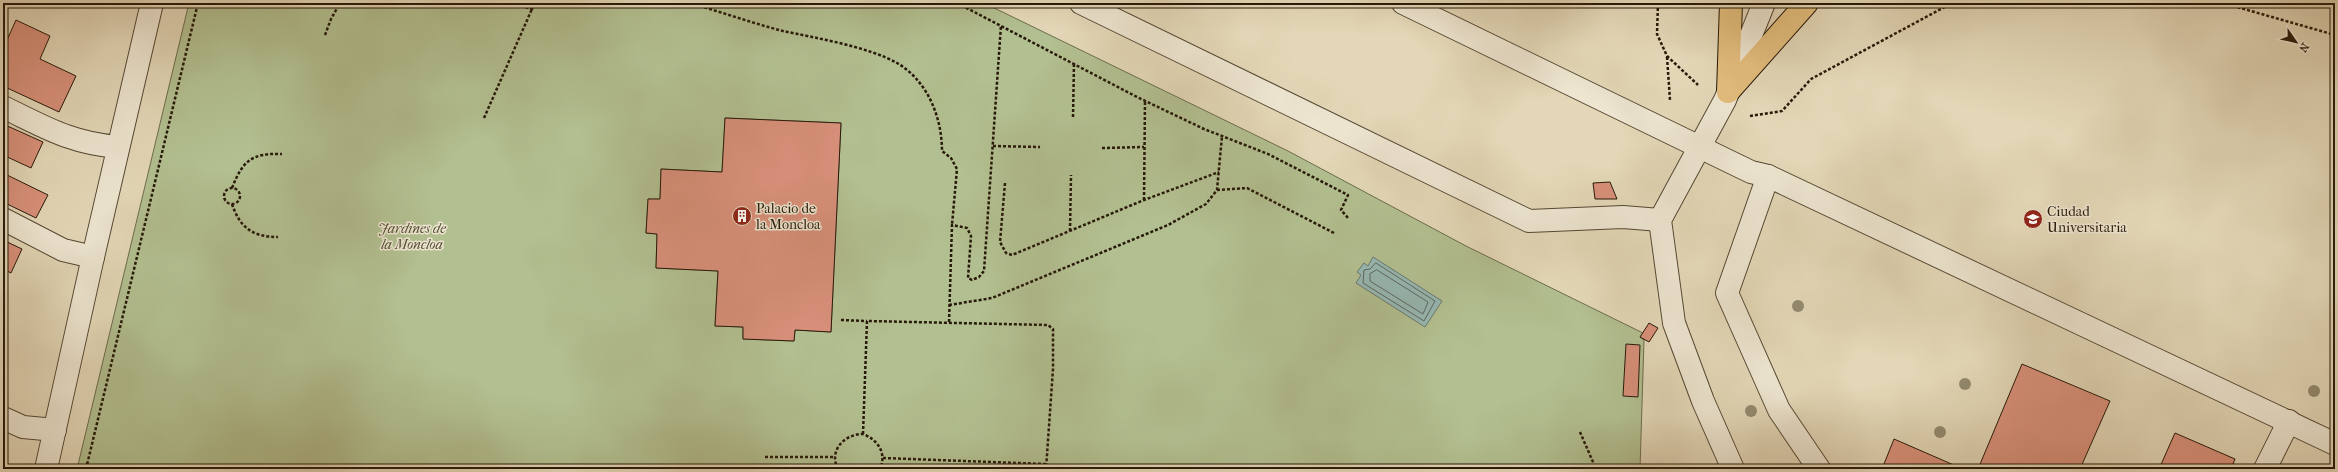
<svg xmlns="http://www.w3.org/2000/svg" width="2338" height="472" viewBox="0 0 2338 472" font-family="'IM FELL French Canon',serif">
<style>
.green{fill:#b2bf90;stroke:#6c6c4c;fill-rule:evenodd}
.water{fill:#96b8b3;stroke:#6a786f}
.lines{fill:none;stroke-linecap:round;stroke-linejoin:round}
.shore{stroke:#5e685e;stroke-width:1}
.building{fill:#d8907a;stroke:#271909}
.minor-casing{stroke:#564834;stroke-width:24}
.highway-casing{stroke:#271909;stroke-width:24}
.path{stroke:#271909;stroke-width:2.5;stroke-dasharray:3 2;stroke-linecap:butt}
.minor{stroke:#ede5d0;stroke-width:22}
.highway{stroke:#e2bc7c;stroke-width:22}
.tree{fill:#938a6e}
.labels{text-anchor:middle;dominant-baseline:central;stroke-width:3;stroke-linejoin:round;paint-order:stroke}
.poi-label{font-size:14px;fill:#271909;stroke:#ede5d0;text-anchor:start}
.park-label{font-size:14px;font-style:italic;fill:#514b32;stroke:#ede5d0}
</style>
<rect width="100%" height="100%" fill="#e3d7b7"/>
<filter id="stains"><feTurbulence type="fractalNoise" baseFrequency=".005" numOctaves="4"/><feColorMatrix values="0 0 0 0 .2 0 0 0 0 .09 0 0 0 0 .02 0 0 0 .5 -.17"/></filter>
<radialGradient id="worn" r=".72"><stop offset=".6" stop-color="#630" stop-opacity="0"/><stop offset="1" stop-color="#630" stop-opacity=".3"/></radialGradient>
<path class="green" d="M189,3H984L1288,151L1466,246L1643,333L1640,337L1644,340L1640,469H77ZM725,118L841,123L831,332L795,330L794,341L743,339V327L715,326L718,271L656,268L657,234L646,233L648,199H660L661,169L722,172Z"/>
<polygon class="water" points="1373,257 1442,301 1425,327 1356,283 1361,275 1357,272 1364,263 1368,266"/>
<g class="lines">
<g class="shore">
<polygon points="1376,263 1435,301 1424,321 1363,283 1364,270 1370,269"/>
<polygon points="1377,270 1428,302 1423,314 1370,281 1370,274"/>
</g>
</g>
<g class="building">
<polygon points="16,20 50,36 40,59 76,76 59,112 3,86 3,49"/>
<polygon points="725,118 841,123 831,332 795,330 794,341 743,339 743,327 715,326 718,271 656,268 657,234 646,233 648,199 660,199 661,169 722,172"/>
<polygon points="3,124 43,142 31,168 3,155"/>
<polygon points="3,173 48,195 36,218 3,202"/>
<polygon points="1610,182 1617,199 1595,199 1593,183"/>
<polygon points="3,240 22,249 11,273 3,269"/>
<polygon points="1649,323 1658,328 1649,342 1640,337"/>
<polygon points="1626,344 1640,345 1638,397 1623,396"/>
<polygon points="2022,364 2110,401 2080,469 1978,469"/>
<polygon points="2175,433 2235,459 2231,469 2159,469"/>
<polygon points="1894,439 1963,469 1882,469"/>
</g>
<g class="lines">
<defs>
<g id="minor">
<polyline points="1081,3 1529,221 1623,217 1660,220"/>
<polyline points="1403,3 1751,172 1768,176 2335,444"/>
<path d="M3,107C45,127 70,143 118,147"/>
<polyline points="1768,176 1727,293 1779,410 1819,469"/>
<polyline points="3,219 63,250 93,257"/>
<polyline points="3,418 23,427 55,430"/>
<polyline points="46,469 93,257 152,3"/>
<polyline points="1733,469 1703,401 1674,323 1660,220 1725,100 1764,3"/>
<polyline points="2265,469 2289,421"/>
</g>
<g id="highway">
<polyline points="1728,92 1807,3"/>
<polyline points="1728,92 1731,3"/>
</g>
</defs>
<use href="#minor" class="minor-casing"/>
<use href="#highway" class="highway-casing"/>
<g class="path">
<polyline points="511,3 532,9 536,3"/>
<path d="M690,3C721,12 752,23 783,31C816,38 869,47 897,63C928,81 942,118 942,151L951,158L957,169L952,225"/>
<polyline points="957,3 1137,97 1204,129 1268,154 1348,195 1341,210 1348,218"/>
<polyline points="1658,3 1657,34 1667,56 1698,85"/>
<polyline points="2223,3 2335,35"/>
<polyline points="325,35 331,19 340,3"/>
<polyline points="1667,57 1670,100"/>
<polyline points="1750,116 1782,111 1811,79 1952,3"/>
<polyline points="1073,117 1074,63"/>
<polyline points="484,118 532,9"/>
<polyline points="993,146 1040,147"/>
<polyline points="1102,148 1144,147"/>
<polyline points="1005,183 1000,242 1006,253 1012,255 1144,200 1219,172"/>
<circle cx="232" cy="196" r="8"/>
<path d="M232,188C243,160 252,153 282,154"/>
<polyline points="1217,190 1247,188 1334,233"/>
<polyline points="1144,200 1145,101"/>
<path d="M232,204C240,228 253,237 278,237"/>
<polyline points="1070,231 1071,175"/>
<polyline points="949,305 992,298 1168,225 1206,204 1217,190 1222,136"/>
<polyline points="841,320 867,321"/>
<polyline points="949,322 952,225 967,228 971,236 968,278 972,280 979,277 984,271 1001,25"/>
<polyline points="1580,432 1596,469"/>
<polyline points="863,434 867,321 1048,325 1053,329 1053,369 1046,469"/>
<polyline points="765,457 834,457"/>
<polyline points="883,458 1046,464"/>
<polyline points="86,469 198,3"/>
<path d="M838,469C828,450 845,434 863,434C878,440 887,453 880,469"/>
</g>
<use href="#minor" class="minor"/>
<use href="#highway" class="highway"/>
</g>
<g class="tree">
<circle cx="1798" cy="306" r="6"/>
<circle cx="1965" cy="384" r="6"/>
<circle cx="2314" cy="391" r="6"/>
<circle cx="1751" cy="411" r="6"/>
<circle cx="1940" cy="432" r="6"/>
</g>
<defs>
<symbol id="building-disc" viewBox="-11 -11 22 22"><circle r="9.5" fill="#8f2418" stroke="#ede5d0"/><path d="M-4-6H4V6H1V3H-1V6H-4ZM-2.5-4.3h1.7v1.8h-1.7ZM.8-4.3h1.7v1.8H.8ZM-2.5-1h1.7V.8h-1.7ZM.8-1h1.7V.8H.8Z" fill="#fff"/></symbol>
<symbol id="university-disc" viewBox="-11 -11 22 22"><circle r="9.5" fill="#8f2418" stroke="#ede5d0"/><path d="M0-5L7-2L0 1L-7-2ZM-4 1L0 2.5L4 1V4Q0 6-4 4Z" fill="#fff"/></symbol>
</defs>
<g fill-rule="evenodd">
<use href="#building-disc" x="731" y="205" width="22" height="22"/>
<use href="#university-disc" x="2022" y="208" width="22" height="22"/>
</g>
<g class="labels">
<g class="poi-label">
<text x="756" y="208">Palacio de<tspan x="756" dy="16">la Moncloa</tspan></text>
<text x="2047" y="211">Ciudad<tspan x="2047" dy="16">Universitaria</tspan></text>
</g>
<g class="park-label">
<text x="412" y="228">Jardines de<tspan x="412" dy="16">la Moncloa</tspan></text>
</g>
</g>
<rect width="2338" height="472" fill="none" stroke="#e3d7b7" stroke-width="16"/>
<rect x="4" y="4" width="2330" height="464" fill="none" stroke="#271909" stroke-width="2"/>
<rect x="8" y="8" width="2322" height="456" fill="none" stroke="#271909"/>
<g transform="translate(2296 42) rotate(124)" stroke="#ede5d0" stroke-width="3" paint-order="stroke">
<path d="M0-3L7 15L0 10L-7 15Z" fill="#271909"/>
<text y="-6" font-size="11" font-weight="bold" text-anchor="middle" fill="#271909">N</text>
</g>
<rect width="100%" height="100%" filter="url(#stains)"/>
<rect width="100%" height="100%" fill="url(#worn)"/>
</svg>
